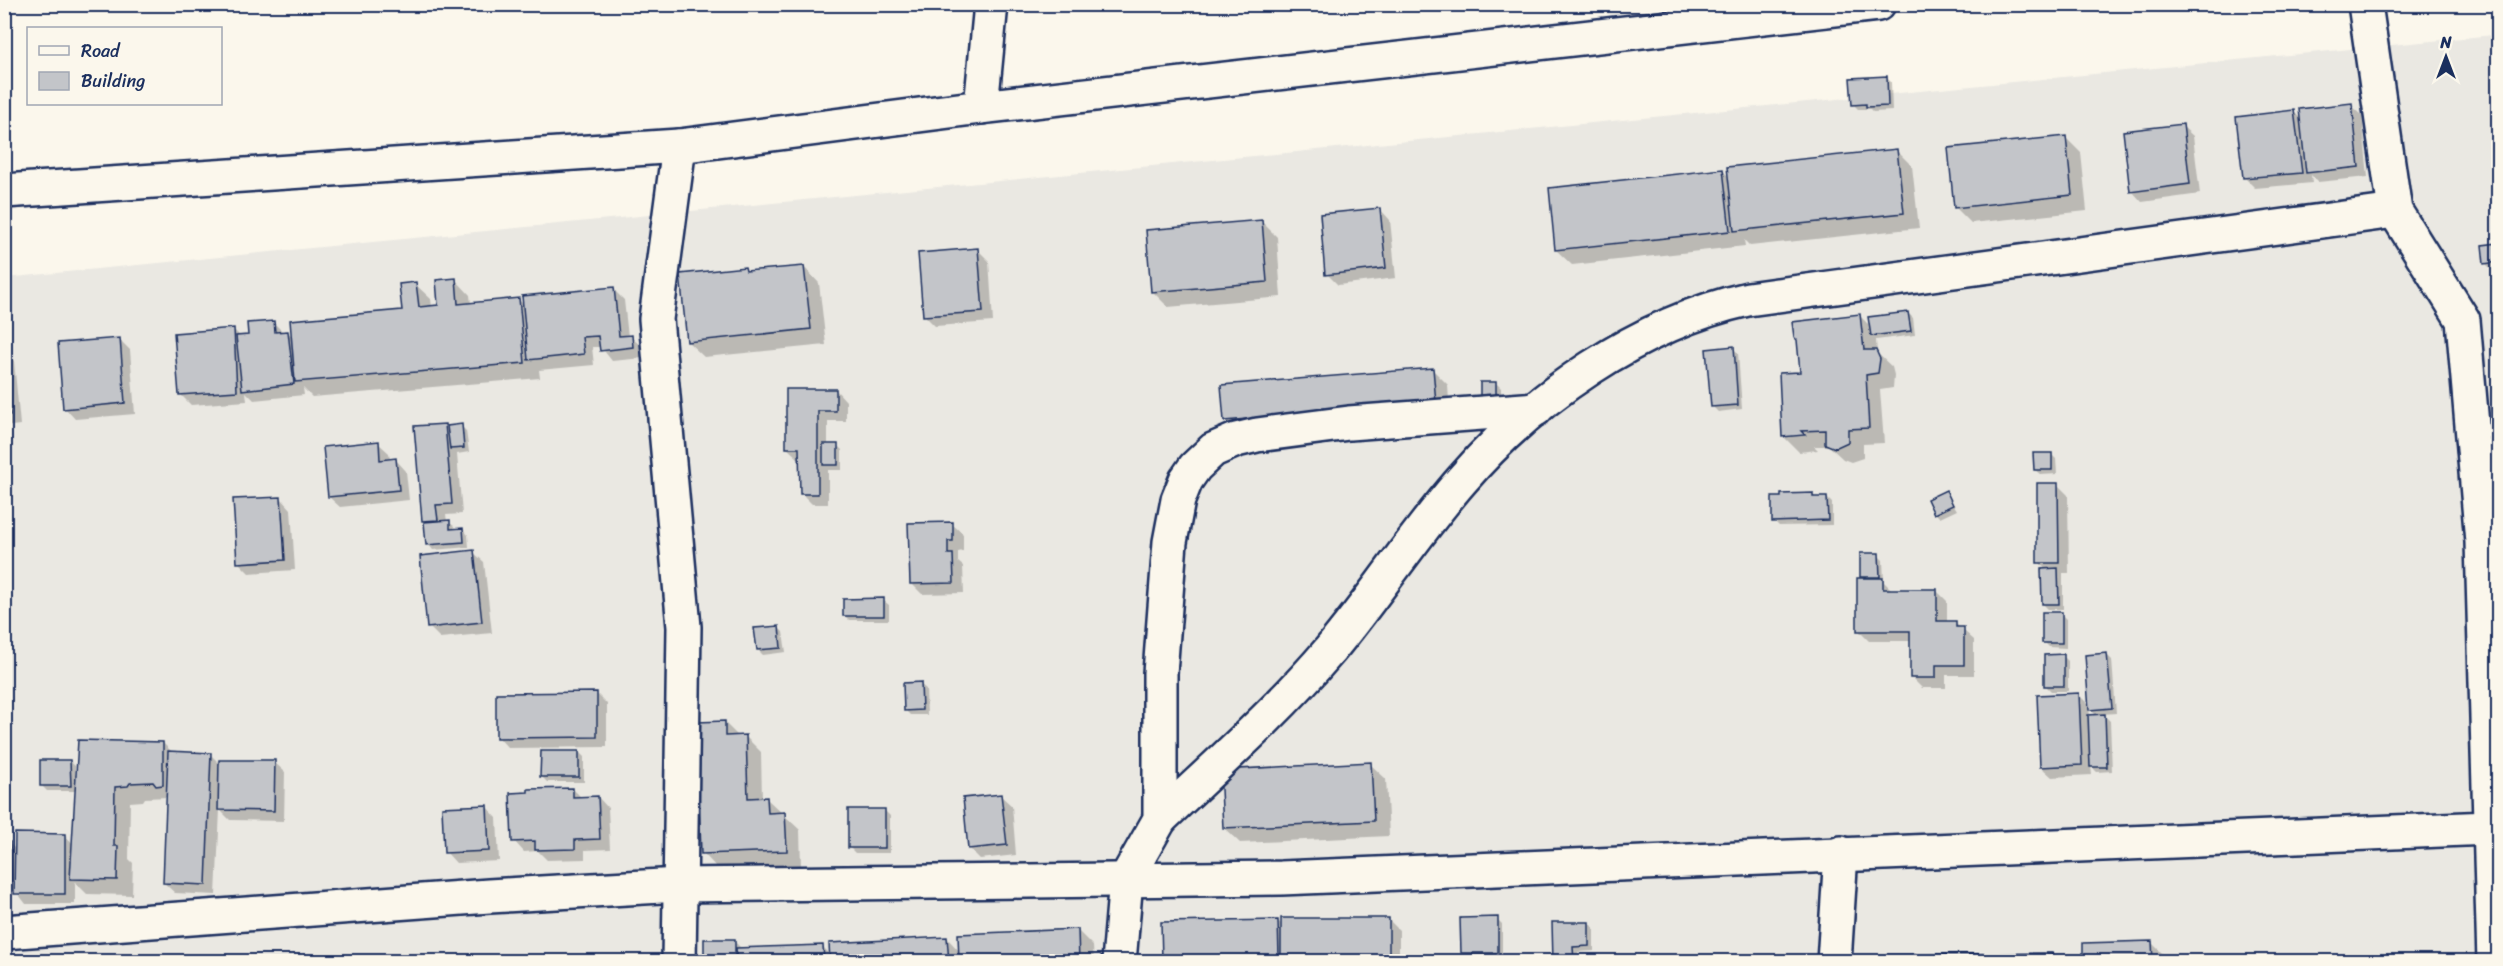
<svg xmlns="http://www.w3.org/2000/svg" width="2503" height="966" viewBox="0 0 2503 966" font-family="Sriracha,sans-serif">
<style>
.built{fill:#eae8e2}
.shadow{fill:#0003;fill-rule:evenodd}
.building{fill:#c3c5c9;stroke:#1b2f5e;stroke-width:1.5}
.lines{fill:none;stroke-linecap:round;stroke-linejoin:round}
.minor-casing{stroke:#1b2f5e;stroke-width:38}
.minor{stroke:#fbf7ec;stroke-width:33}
</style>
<rect width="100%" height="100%" fill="#fbf7ec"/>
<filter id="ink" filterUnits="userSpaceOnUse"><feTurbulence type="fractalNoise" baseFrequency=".0167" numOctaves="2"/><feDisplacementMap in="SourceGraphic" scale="12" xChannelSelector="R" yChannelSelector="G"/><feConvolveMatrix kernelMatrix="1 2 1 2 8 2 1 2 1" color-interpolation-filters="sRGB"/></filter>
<g filter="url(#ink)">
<polygon class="built" points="2493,35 2498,473 2498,961 5,962 5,278"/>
<g class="shadow">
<polygon points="1886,77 1891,82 1892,111 1873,112 1870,109 1858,109 1853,104"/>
<polygon points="2351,105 2362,115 2368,177 2318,182 2311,175 2312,183 2255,188 2245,178 2294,112 2301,119"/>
<polygon points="2182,126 2193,136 2200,194 2142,202 2132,191"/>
<polygon points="2065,137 2081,153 2087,211 1971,223 1956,208"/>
<polygon points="1896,150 1912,166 1919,228 1750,246 1744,240 1745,246 1572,265 1556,250 1723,171 1729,177"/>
<polygon points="1380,209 1390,220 1396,278 1338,285 1327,274"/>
<polygon points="1261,221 1277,237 1281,297 1168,307 1153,292"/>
<polygon points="2498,243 2498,268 2490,268 2485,263 2483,246"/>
<polygon points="978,250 989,261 993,322 935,326 924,315"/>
<polygon points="804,267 819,283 826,345 704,357 688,342 744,269 749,273"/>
<polygon points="455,279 470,295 471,304 519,300 524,305 613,289 624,300 628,337 631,337 642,347 643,358 612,361 601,347 592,347 594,365 539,370 540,378 312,397 303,388 304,395 254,400 246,392 247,401 191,405 181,395 234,330 241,337 250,336 273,322 284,333 288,332 293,338 404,312 415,284 431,299 432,307 439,307"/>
<polygon points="1908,313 1913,318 1915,335 1876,340 1877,353 1892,367 1894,375 1893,388 1880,390 1884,443 1863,444 1863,458 1851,462 1843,459 1829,446 1814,446 1818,450 1799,452 1784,437 1802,373 1860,316 1871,327"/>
<polygon points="119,339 130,350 135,414 75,419 65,408"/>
<polygon points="1733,348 1738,353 1742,409 1718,412 1713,407"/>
<polygon points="4,351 14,361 20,425 4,427"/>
<polygon points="1432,369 1448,385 1450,418 1241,436 1225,420"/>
<polygon points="1496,383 1501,388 1501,409 1487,409"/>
<polygon points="787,390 836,390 846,401 846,421 828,421 828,445 837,445 842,450 842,470 828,470 828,504 812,504 801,493 801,458 798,458 787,448"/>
<polygon points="445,425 449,429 461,426 466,431 469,452 457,454 462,514 446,515 447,521 454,526 455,530 463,529 468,535 469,547 433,550 428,544 424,520"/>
<polygon points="378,443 389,453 390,460 396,460 406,471 409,500 340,507 329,497"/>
<polygon points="2051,454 2056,459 2057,474 2041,475 2035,470"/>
<polygon points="2057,484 2068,495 2069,573 2063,573 2063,609 2048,609 2043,604 2046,570 2039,562"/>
<polygon points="1946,492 1957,510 1940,518 1935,513"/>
<polygon points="1813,495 1816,498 1827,498 1832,503 1832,525 1779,526 1774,521"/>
<polygon points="281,498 291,509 295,570 249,573 238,562"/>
<polygon points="952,524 963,534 963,551 958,552 958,562 963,566 964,593 922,594 911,583"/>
<polygon points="473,552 484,562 492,633 440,638 429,627"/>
<polygon points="1878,555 1883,560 1884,582 1892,590 1936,590 1947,601 1947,623 1955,623 1974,640 1974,675 1946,675 1946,688 1922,688 1911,677 1911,641 1869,641 1859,631 1865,580 1862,576"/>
<polygon points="883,600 889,605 889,620 849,620 844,615"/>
<polygon points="2061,614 2066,619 2066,648 2049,647 2044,642"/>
<polygon points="778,627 783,632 786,652 763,655 758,650"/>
<path d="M2107,655L2112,660L2116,713L2103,714L2110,721L2112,771L2097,772L2091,766L2092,775L2052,777L2041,767L2079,695L2091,707ZM2089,708L2097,716H2090Z"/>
<polygon points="2063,656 2068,661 2068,691 2051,691 2046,686"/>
<polygon points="920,684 926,689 927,715 910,715 905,710"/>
<polygon points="596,693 607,704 607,747 508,748 498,737"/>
<polygon points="724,722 739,737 746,737 761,752 762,799 767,799 800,830 801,866 718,869 703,853"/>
<polygon points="163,743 173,753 211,755 220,764 274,762 285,772 284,821 230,820 220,810 216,895 175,893 164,883 168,797 145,798 143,801 130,802 129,859 133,863 132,895 87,894 75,882 75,904 26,904 16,891 4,891 4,843 9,843 17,851 65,835 73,844 76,791 47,791 42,786 70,761 75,766 75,775 77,775"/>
<polygon points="579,752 584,757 584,782 547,782 542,777"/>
<polygon points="1370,764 1386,779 1389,836 1240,843 1224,828"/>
<polygon points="573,789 582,798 598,797 608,808 610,849 585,850 585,859 547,860 538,851 524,852 514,841 529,794"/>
<polygon points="1001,796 1012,806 1016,855 980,859 969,848"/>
<polygon points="487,807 497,818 499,861 456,863 446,852"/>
<polygon points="885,811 890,816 890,853 855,853 850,848"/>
<polygon points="1388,919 1399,930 1399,962 1166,962 1164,959 1278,921 1283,926"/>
<polygon points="1497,919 1502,924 1502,958 1467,958 1462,953"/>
<polygon points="1589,923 1594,928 1594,951 1578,952 1578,962 1555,962"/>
<polygon points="1077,930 1093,946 1094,962 706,962 734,941 743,950 822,946 831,955 947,938 960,952"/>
<polygon points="2151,942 2167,958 2167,962 2085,962"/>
</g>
<g class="building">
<polygon points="1887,76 1888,106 1866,107 1866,104 1852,105 1850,78"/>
<polygon points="2352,103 2359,167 2306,173 2299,109"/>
<polygon points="2294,110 2302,173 2243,178 2236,117"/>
<polygon points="2183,124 2190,184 2130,192 2123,131"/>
<polygon points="2066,136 2072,195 1954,208 1948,148"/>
<polygon points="1897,149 1904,213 1734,231 1727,167"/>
<polygon points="1723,169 1730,231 1555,250 1549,188"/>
<polygon points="1380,208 1386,268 1325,275 1320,214"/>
<polygon points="1262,220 1267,282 1151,292 1146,230"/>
<polygon points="2497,240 2498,240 2498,262 2484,264 2482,245 2498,243"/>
<polygon points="978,248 983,312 923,316 918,253"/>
<polygon points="804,266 811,329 687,342 680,274 745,267 746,271"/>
<polygon points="456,278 458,304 519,298 525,363 295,382 290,320 402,310 399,284 416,282 419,307 438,305 436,280"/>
<polygon points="614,287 619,336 632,335 633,347 600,351 598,336 582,337 584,354 528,360 522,296"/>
<polygon points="1908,312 1911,331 1871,336 1868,317"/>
<polygon points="1860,314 1864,350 1876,350 1880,359 1878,373 1866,375 1869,428 1848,429 1848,442 1835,448 1825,444 1825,430 1801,431 1805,435 1782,437 1779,373 1800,372 1797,340 1794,337 1792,322"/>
<polygon points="274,321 275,332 288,331 294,384 242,390 236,336 248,335 247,323"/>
<polygon points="234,328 237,391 179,395 174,333"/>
<polygon points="120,338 125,403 63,409 58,343"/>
<polygon points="1734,346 1738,405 1711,407 1706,349"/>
<polygon points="4,354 10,415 4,416"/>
<polygon points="1433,368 1436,403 1224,421 1221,385"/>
<rect x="1480" y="382" width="16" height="22"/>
<polygon points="786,389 836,389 836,411 818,411 818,494 800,494 799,448 786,448"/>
<polygon points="445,424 452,504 436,505 438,520 422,521 414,426"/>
<polygon points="462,424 464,448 450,449 447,426"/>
<polygon points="379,441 380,460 396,458 399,490 328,497 323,447"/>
<rect x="823" y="444" width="15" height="21"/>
<polygon points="2033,453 2052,453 2052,470 2034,470"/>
<polygon points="2037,483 2058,483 2059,563 2037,563"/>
<polygon points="1946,490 1953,505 1934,514 1927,499"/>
<polygon points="1813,493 1813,497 1827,497 1828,520 1772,522 1772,497 1781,497 1781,494"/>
<polygon points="281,497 285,560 237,563 233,499"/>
<polygon points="450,520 450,529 463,528 464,542 426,545 424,522"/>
<polygon points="953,522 953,541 948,541 948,554 953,554 954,583 910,584 908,523"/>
<polygon points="474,550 482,622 427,628 420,556"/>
<polygon points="1860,553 1879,553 1880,577 1860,577"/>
<polygon points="2058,568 2059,604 2042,604 2041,569"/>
<polygon points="1857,578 1883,578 1883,589 1937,589 1937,621 1956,621 1956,627 1964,627 1964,665 1936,665 1936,678 1910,678 1910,631 1857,631"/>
<polygon points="884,598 884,616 843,616 843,599"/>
<rect x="2042" y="612" width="20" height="31"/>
<polygon points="779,626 781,648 757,650 754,628"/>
<polygon points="2107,653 2112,708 2089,710 2085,655"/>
<polygon points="2064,654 2064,686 2044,686 2044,655"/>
<polygon points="921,682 922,710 904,711 903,683"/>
<polygon points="597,692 597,737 496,738 496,693"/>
<polygon points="2079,693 2082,765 2040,767 2037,695"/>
<polygon points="2105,714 2107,767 2090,767 2088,715"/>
<polygon points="725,721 725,736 746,735 748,798 767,797 768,813 785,812 787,851 701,854 697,722"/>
<polygon points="78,740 163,742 163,785 156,786 153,782 130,783 128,786 115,787 114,846 118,846 117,880 70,879"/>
<polygon points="168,751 211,753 206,885 163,883"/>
<polygon points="541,751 579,751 579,777 540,777"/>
<polygon points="40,760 70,760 71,786 40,786"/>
<polygon points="219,760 275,760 274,811 218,810"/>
<polygon points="1371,762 1374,821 1223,828 1220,770"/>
<polygon points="573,788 573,797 598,796 600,839 575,840 575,849 535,850 535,841 512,842 510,793 528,792 528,789"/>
<polygon points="1001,794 1007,845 968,849 963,798"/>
<polygon points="487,805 489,851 444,853 442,807"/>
<rect x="848" y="809" width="37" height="39"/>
<polygon points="15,833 65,834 65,894 14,894"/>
<polygon points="4,842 10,842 11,881 4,881"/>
<polygon points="1498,917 1498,953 1461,953 1460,918"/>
<rect x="1281" y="918" width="108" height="39"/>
<polygon points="1278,920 1279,957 1162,960 1161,922"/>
<polygon points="1552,922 1589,922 1589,946 1573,947 1574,962 1553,962"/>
<polygon points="1078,929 1079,962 959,962 958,934"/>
<polygon points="947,937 949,962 830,962 829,943"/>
<rect x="704" y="939" width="31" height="23"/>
<polygon points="2152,941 2153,962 2083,962 2083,943"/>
<polygon points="823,945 824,962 737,962 736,948"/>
<polygon points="2052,953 2053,962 1885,962 1885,955"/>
</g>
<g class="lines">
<defs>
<g id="minor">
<polyline points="2365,4 2395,211 2463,320 2482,542 2494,962"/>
<polyline points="981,107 991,4"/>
<polyline points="679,146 656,319 684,627 679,962"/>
<polyline points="4,191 679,146 981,107 1878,4"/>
<path d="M1160,819C1218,764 1278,711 1330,650C1376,595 1414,535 1461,481C1532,398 1640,323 1748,299L2395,211"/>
<polyline points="4,932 489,896 679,885 1281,878 2489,828"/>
<polyline points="1119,962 1126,879 1160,819 1160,673 1170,542 1178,500 1186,480 1195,467 1213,450 1236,440 1257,435 1349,423 1536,409"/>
<polyline points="1834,962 1841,853"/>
</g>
</defs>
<use href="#minor" class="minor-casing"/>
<use href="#minor" class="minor"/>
</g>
</g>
<rect width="2503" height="966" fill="none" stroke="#fbf7ec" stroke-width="24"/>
<rect x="12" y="12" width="2479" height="942" fill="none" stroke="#1b2f5e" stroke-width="2" filter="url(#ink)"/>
<rect x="27" y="27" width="195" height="78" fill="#fbf7ec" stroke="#a1a7b3" stroke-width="1.5"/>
<rect x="39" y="46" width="30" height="9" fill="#fbf7ec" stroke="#a1a7b3" stroke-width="1.5"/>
<text x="81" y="57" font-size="18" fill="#1b2f5e">Road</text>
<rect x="39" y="72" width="30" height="18" fill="#c3c5c9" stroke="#a1a7b3" stroke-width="1.5"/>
<text x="81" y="87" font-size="18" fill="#1b2f5e">Building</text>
<g transform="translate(2446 57)" stroke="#fbf7ec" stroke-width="4.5" paint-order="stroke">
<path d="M0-4.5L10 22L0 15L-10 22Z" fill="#1b2f5e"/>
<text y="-9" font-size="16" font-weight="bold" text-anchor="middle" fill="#1b2f5e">N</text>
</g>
</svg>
